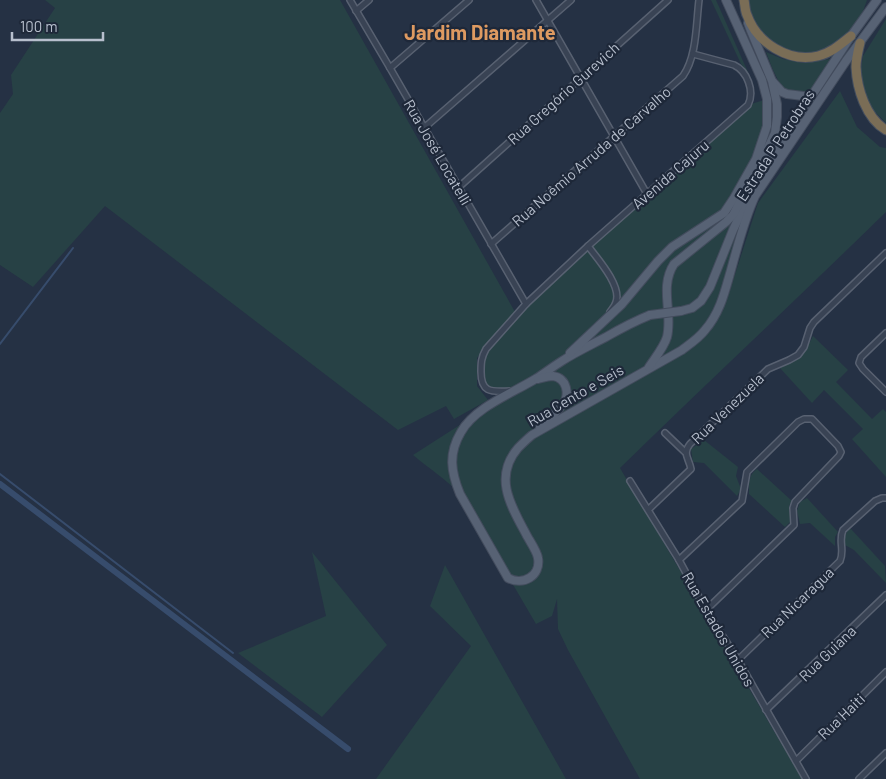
<svg xmlns="http://www.w3.org/2000/svg" width="886" height="779" viewBox="0 0 886 779" font-family="Barlow,sans-serif">
<style>
.green{fill:#274145}
.lines{fill:none;stroke-linecap:round;stroke-linejoin:round}
.stream{stroke:#374c6c;stroke-width:2}
.canal{stroke:#374c6c;stroke-width:6}
.minor-casing{stroke:#586171;stroke-width:8}
.primary-casing{stroke:#434c5d;stroke-width:10}
.motorway-casing{stroke:#444e5e;stroke-width:11}
.minor{stroke:#394354;stroke-width:5}
.primary{stroke:#576274;stroke-width:8}
.motorway{stroke:#7a6d56;stroke-width:9}
.primary-bridge-casing{stroke:#434c5d;stroke-width:10;stroke-linecap:butt}
.primary-bridge{stroke:#576274;stroke-width:8}
.labels{text-anchor:middle;dominant-baseline:central;stroke-width:4.5;stroke-linejoin:round;paint-order:stroke}
.street-label{font-size:15px;fill:#b7bfcd;stroke:#1e2839}
.district-label{font-size:20px;font-weight:bold;fill:#de9a61;stroke:#1e2839}
</style>
<rect width="100%" height="100%" fill="#253144"/>
<g class="green">
<path d="M45,0H340L515,312L525,301L748,105L767,99V122L736,195L740,215L728,296L758,203L840,91L857,127L880,147L886,148V212C798,298 708,382 620,468L802,779H640L568,650L558,629L557,599L552,616L536,624L460,494C446,479 428,468 413,455L511,392L484,388L481,358L486,347L477,358V386L488,400L454,419L446,406L398,430L105,206L33,287L0,265V113L13,94L11,75L55,8Z"/>
<polygon points="711,0 716,0 751,79 741,64"/>
<polygon points="747,0 867,0 860,20 851,34 817,54 792,54 765,39 748,11"/>
<polygon points="886,19 886,123 872,109 863,90 861,68 863,56"/>
<polygon points="766,52 783,59 803,63 831,59 816,85 811,91 804,93 787,90 781,86 773,70"/>
<path d="M813,336L848,370L836,382L872,419L883,409L886,412V477L852,439L863,429L824,390L812,403L780,368C798,360 805,353 813,336Z"/>
<polygon points="704,440 738,467 736,476 741,489 737,496 704,463 693,462 691,449"/>
<path d="M757,469L792,501L789,506L791,521L785,527L749,494C749,484 748,475 757,469Z"/>
<polygon points="807,498 838,532 835,537 835,546 810,523 800,524 797,511 800,502"/>
<polygon points="851,529 885,566 886,583 854,550 845,545 844,538 848,530"/>
<polygon points="312,552 387,645 322,717 238,653 326,616"/>
<polygon points="445,565 566,779 376,779 471,646 430,606"/>
</g>
<g class="lines">
<g class="stream">
<polyline points="0,344 73,248"/>
<polyline points="0,474 233,653"/>
</g>
<polyline class="canal" points="0,484 348,749"/>
<defs>
<g id="minor">
<polyline points="350,0 390,68 526,304"/>
<polyline points="536,0 647,194"/>
<polyline points="356,11 369,0"/>
<polyline points="390,68 469,0"/>
<polyline points="424,128 571,0"/>
<polyline points="459,187 668,0"/>
<path d="M491,244L683,76C697,56 696,24 699,0"/>
<path d="M588,246C597,258 622,286 616,302C615,306 612,309 610,312"/>
<polyline points="886,333 861,357 859,363 863,369 886,392"/>
<path d="M512,391C494,391 481,395 481,372C481,363 481,358 486,349L526,304L588,246L748,105C755,91 747,71 734,65L693,54"/>
<polyline points="665,433 686,453"/>
<polyline points="630,481 679,560 706,610 738,660 806,779"/>
<path d="M649,509L691,469C689,458 682,454 690,444L768,369L789,360L798,355L804,347L810,328L814,322L886,253"/>
<polyline points="679,560 742,501 747,472 798,422 804,419 812,419 838,446 841,452 839,456 795,502 793,508 794,525 706,610"/>
<path d="M738,660L840,561C845,550 838,541 843,530L875,501L882,498H886"/>
<polyline points="766,710 886,595"/>
<polyline points="796,761 886,672"/>
<polyline points="859,779 886,753"/>
</g>
<g id="primary">
<polyline points="773,82 782,92 787,94 811,97"/>
<polyline points="681,311 692,308 701,301 710,287 733,230 750,194 811,97 851,36 877,0"/>
<path d="M650,315C635,321 620,329 606,337C591,345 576,352 562,361C554,366 546,372 537,378C513,393 475,407 461,432C448,454 451,472 460,494L508,578C523,586 541,576 538,558C537,551 529,540 526,534C511,506 493,477 518,448C522,444 527,439 532,435L682,350C690,344 699,338 705,330C720,313 725,291 731,270C738,245 744,220 755,196L846,61L886,7"/>
<polyline points="570,353 622,304 658,261 672,247 724,213 734,198 756,159 767,126 767,99 762,80 726,0"/>
<path d="M649,367C655,358 664,347 667,337C673,312 659,287 674,264L726,222L733,215L765,154L775,133L777,117V104L772,81L751,31L748,23"/>
<path d="M538,379C542,378 549,376 553,376C567,378 570,395 563,404C557,412 548,420 540,427"/>
</g>
<g id="motorway">
<path d="M744,0C745,5 745,11 747,15C757,43 789,63 818,56C831,53 841,44 851,36"/>
<path d="M860,43C858,51 856,59 856,67C857,89 866,118 886,130"/>
</g>
</defs>
<use href="#minor" class="minor-casing"/>
<use href="#primary" class="primary-casing"/>
<use href="#motorway" class="motorway-casing"/>
<use href="#minor" class="minor"/>
<use href="#primary" class="primary"/>
<use href="#motorway" class="motorway"/>
<defs>
<polyline id="primary-bridge" points="650,315 681,311"/>
</defs>
<use href="#primary-bridge" class="primary-bridge-casing"/>
<use href="#primary-bridge" class="primary-bridge"/>
</g>
<g class="labels">
<g class="street-label">
<text transform="translate(563 93) rotate(-42)">Rua Gregório Gurevich</text>
<text transform="translate(775 145) rotate(-57)">Estrada P Petrobras</text>
<text transform="translate(438 152) rotate(60)">Rua José Locatelli</text>
<text transform="translate(591 156) rotate(-41)">Rua Noêmio Arruda de Carvalho</text>
<text transform="translate(670 174) rotate(-41)">Avenida Cajuru</text>
<text transform="translate(575 395) rotate(-30)">Rua Cento e Seis</text>
<text transform="translate(727 408) rotate(-44)">Rua Venezuela</text>
<text transform="translate(797 602) rotate(-44)">Rua Nicaragua</text>
<text transform="translate(719 629) rotate(60)">Rua Estados Unidos</text>
<text transform="translate(827 653) rotate(-44)">Rua Guiana</text>
<text transform="translate(841 716) rotate(-44)">Rua Haiti</text>
</g>
<g class="district-label">
<text x="480" y="32">Jardim Diamante</text>
</g>
</g>
<path d="M12 32v8h91v-8" fill="none" stroke="#b7bfcd" stroke-width="2.5"/>
<text x="20" y="32" font-size="15" fill="#b7bfcd" stroke="#1e2839" stroke-width="4" paint-order="stroke">100 m</text>
</svg>
